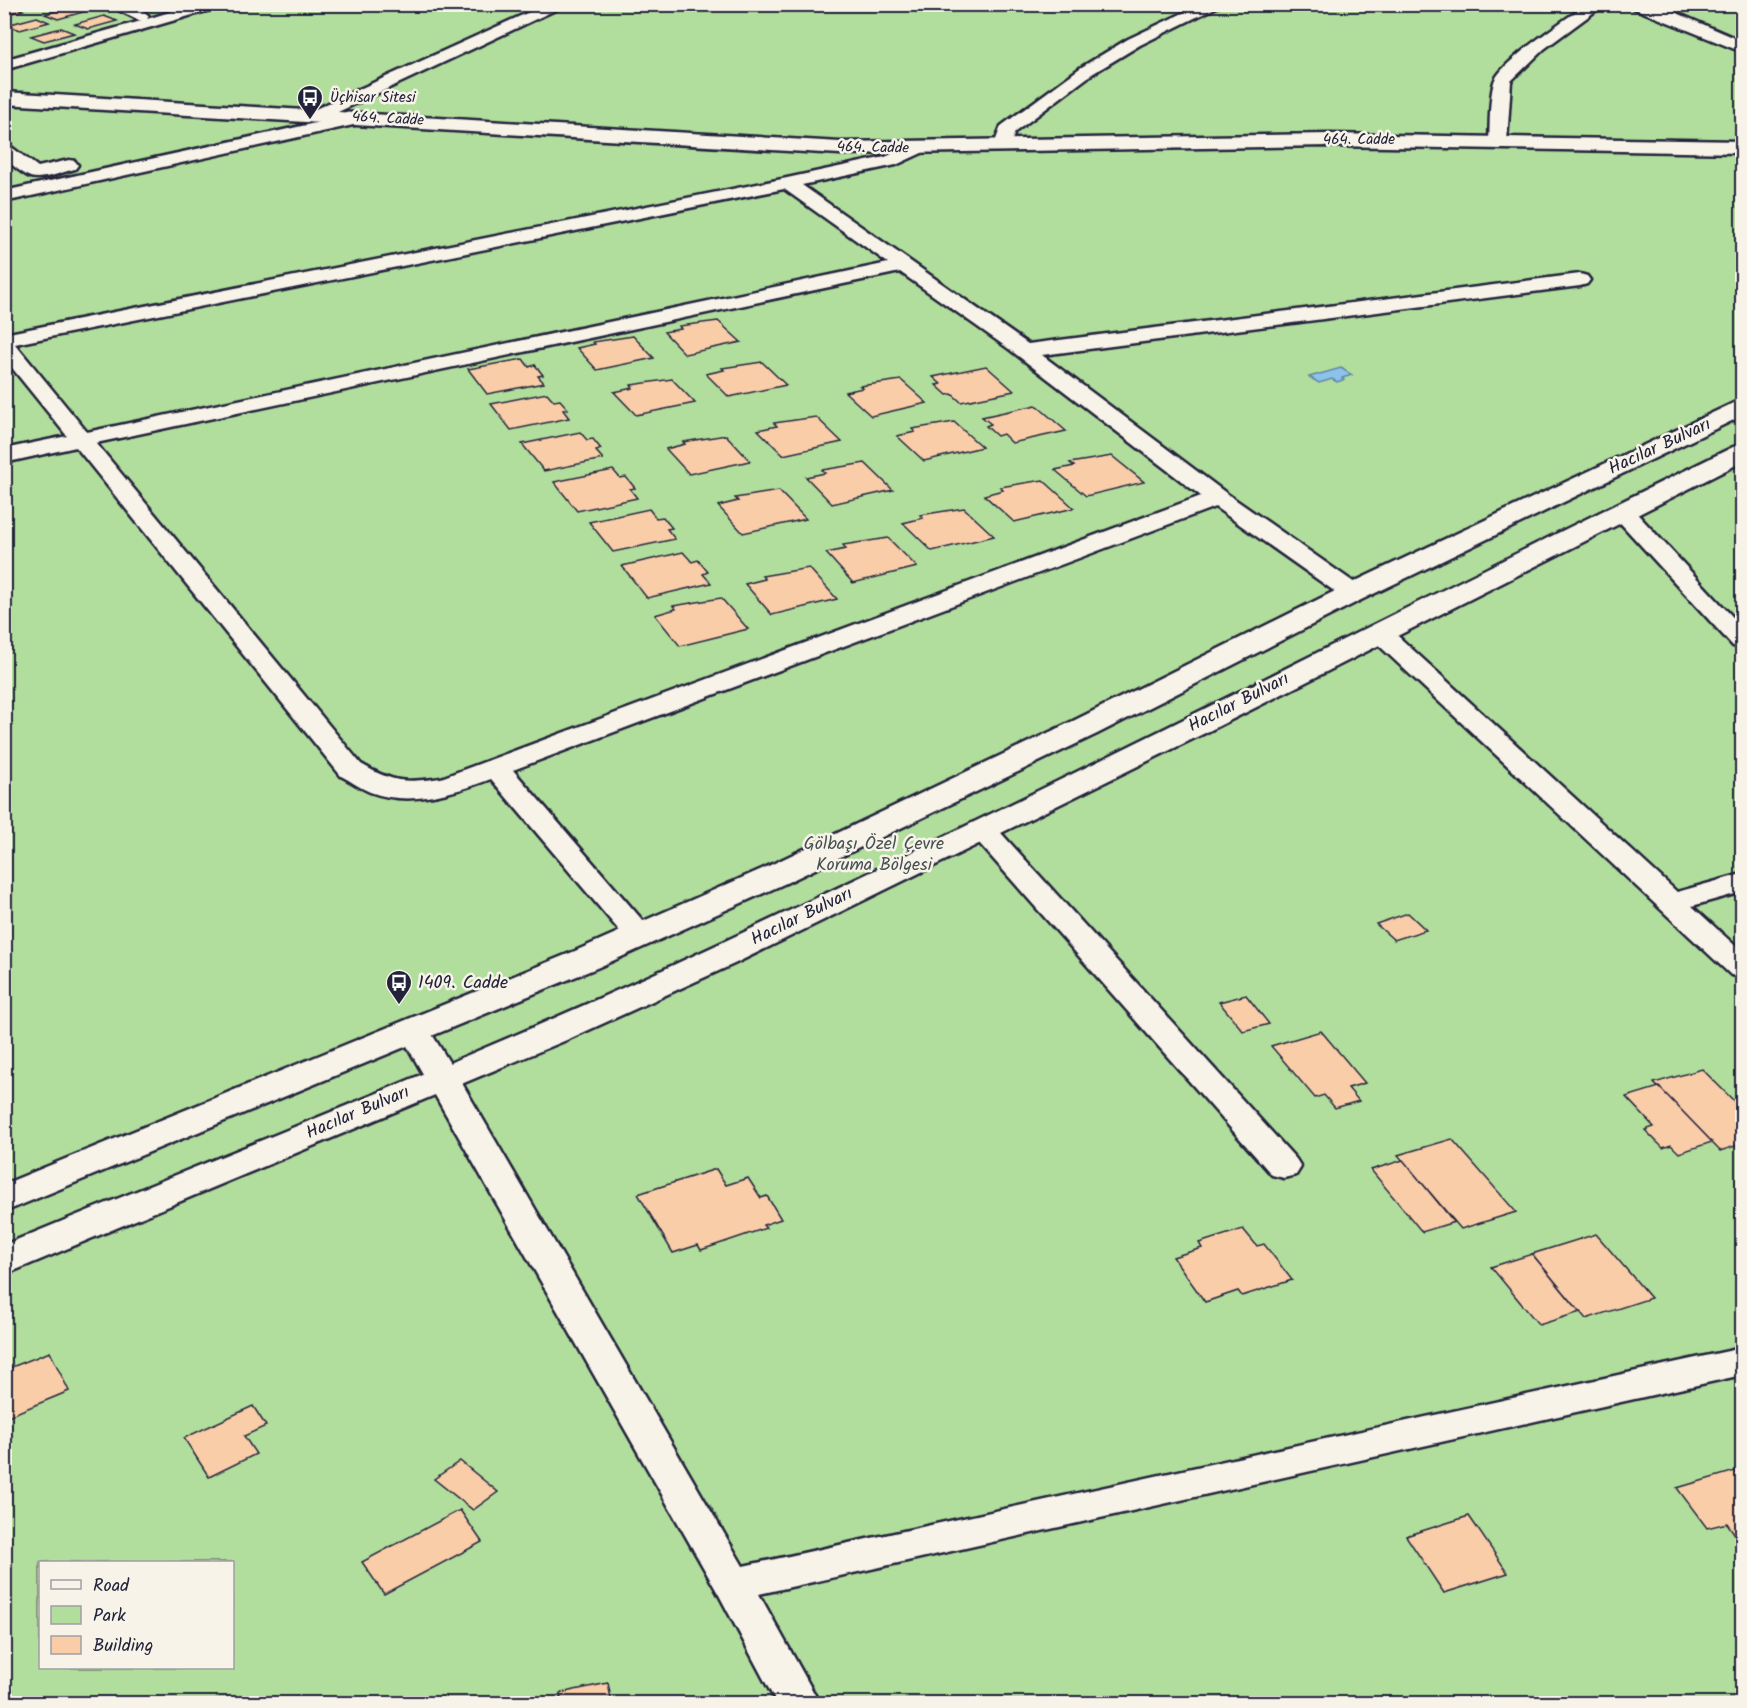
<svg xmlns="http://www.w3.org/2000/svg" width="1747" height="1708" viewBox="0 0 1747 1708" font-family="Kalam,sans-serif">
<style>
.green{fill:#b1de9d;stroke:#6a806c;stroke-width:1.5;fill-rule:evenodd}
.water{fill:#8cc3ea;stroke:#6283a4;stroke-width:1.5}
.building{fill:#facda9;stroke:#22223b;stroke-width:1.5}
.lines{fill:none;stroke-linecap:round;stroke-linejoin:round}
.street-casing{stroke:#22223b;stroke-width:5}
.secondary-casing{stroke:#22223b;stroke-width:5}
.path{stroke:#22223b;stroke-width:4.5;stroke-dasharray:2 6;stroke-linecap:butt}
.street{fill:#f7f3e8;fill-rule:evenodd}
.secondary{fill:#f7f3e8;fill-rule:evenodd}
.labels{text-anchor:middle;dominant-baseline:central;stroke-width:5;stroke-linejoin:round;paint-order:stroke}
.far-poi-label{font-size:15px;fill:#22223b;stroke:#f7f3e8;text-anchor:start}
.far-street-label{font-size:15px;fill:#22223b;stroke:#f7f3e8}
.street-label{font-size:18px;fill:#22223b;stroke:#f7f3e8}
.park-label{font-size:18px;fill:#465154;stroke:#f7f3e8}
.poi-label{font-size:18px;fill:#22223b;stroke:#f7f3e8;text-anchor:start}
</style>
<rect width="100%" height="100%" fill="#f8ebdb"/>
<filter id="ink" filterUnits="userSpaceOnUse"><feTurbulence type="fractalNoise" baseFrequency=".0167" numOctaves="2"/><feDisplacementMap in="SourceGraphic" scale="12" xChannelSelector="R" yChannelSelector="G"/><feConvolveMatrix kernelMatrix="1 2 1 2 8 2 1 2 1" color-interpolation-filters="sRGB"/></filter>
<g filter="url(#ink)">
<path class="green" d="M5,5H1742V1703L5,1704ZM40,1562H232V1668H40Z"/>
<polygon class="water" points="1341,368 1352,375 1342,378 1344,380 1337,382 1332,379 1319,383 1309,377"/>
<g class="building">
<polygon points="10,5 23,10 4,15 4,6"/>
<polygon points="74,6 87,11 58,19 45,14"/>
<polygon points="104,16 117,21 88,29 75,24"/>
<polygon points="37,17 49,22 20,30 7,25"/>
<polygon points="61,28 74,33 44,41 31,36"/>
<polygon points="718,321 741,342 685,354 664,332 681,329 679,326"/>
<polygon points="633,336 654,358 597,370 577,348 595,344 593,342"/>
<polygon points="523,359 529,367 535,365 543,375 538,376 544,383 487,394 468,369"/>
<polygon points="762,362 786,385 729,397 706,374 724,370 722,368"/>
<polygon points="986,366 1014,391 961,402 952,394 947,395 936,385 941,384 933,377"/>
<polygon points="672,379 695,403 636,415 614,392 633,388 631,385"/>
<polygon points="901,380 927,403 871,416 845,392 863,388 860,386"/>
<polygon points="547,393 554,401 560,400 568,409 563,410 569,418 511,430 491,404"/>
<polygon points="1036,405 1066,431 1012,443 1003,434 997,436 986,426 991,424 982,417"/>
<polygon points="816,417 842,442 783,455 758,430 777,426 774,423"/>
<polygon points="954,422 982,447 924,461 897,436 915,432 912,429"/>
<polygon points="580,432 587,440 593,439 601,449 596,451 603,459 544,471 522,444"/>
<polygon points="726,435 750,461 689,474 666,449 685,444 683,442"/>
<polygon points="1112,456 1144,482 1086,496 1055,470 1074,466 1070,463"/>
<polygon points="865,463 893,490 832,504 806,477 825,473 822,470"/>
<polygon points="613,470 620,478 626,477 635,488 630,489 637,498 577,511 554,482"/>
<polygon points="1043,480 1074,508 1014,522 984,495 1003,490 1000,487"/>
<polygon points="779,491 806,519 743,533 718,506 738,501 735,498"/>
<polygon points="964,508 994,536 932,551 903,523 923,518 920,515"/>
<polygon points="649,509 656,518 663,517 672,528 667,529 675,539 613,552 589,522"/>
<polygon points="888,538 917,567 853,583 826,553 846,549 843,545"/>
<polygon points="683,552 692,562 698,560 708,572 703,574 711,583 647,598 622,566"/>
<polygon points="809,568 837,599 772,615 745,584 765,579 762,576"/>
<polygon points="721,598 748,629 680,646 655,615 676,609 673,606"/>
<polygon points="1408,913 1426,930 1394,940 1376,924"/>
<polygon points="1246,995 1269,1024 1243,1031 1219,1002"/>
<polygon points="1321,1031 1365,1083 1348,1088 1359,1101 1335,1108 1324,1095 1315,1098 1271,1046"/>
<polygon points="1702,1069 1742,1109 1742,1144 1720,1151 1654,1083"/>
<polygon points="1659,1087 1712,1142 1679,1153 1671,1145 1663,1148 1645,1130 1654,1127 1626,1097"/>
<polygon points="1452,1139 1516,1212 1461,1229 1398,1155"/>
<polygon points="1403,1160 1454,1222 1422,1232 1371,1170"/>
<polygon points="716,1169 726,1185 748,1178 761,1198 767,1196 781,1219 763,1225 766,1228 701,1250 698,1245 673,1253 638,1194"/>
<polygon points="1243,1229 1257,1246 1264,1244 1292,1280 1242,1296 1238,1291 1205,1302 1173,1257 1202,1248 1199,1243"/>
<polygon points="1596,1234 1651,1298 1586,1319 1532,1254"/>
<polygon points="1532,1254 1580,1312 1539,1325 1491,1267"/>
<polygon points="50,1352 69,1391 4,1418 4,1370"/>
<polygon points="253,1406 266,1426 244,1436 256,1454 209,1477 184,1438"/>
<polygon points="460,1461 498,1492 473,1510 434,1479"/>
<polygon points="1735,1471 1742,1481 1741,1543 1727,1523 1707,1528 1677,1488"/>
<polygon points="460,1510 482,1542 384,1594 362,1562"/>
<polygon points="1469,1516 1508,1573 1444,1593 1406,1536"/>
<polygon points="608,1683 612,1704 562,1704 560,1693"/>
</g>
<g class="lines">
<defs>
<g id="street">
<path d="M106,4C121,4 138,4 149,16L147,19L196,4H222L220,7L4,70V60L141,21Z"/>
<polygon points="547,4 568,4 323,119 311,119 308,115 311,111"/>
<polygon points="1202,4 1223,4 1140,45 1092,74 1015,132 1009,149 997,149 994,145 1001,126 1080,68 1128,39"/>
<path d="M1587,4H1605L1544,49L1511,81L1507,142L1504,146H1492L1489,142C1490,123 1489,100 1494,82C1500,62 1569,17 1587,4Z"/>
<polygon points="361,113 367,114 370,118 367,122 4,202 4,191"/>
<path d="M918,143L924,144L927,148L924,152L896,165L802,185L1028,344L1580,274L1587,276L1590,280L1587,284L1580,286L1042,355L1226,493L1362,588L1365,593L1362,598L1353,600L1344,598L1215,507L513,770L650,929L654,935L650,941L639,944L628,941L491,779C453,793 410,807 370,792C360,788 351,781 341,776L76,447L4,463V449L67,436L4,358V334L787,178L885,157ZM784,189L888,263L87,432L15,344ZM900,272L1009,349L1201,496L441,778C404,783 393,783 361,764L96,443Z"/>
<path d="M4,145L10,146L38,167L69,160L75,161L78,165L75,169C63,172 39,182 28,176C20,172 12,164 4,159Z"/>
<polygon points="1622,504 1630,506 1742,627 1742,648 1733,646 1614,516 1610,511 1614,506"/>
<polygon points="1379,624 1388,627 1677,892 1742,874 1742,892 1692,906 1742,952 1742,977 1731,975 1370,637 1366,632 1370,627"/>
<polygon points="982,821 992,823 1296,1159 1301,1167 1296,1175 1284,1178 1272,1175 972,835 968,829 972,823"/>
<polygon points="414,1020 425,1023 459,1078 743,1566 1742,1348 1742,1375 759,1594 820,1704 777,1704 719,1595 398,1030 403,1023"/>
</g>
<g id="secondary">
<polygon points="1630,4 1656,4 1742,41 1742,52 1633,8"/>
<polygon points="4,92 840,142 1329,134 1742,141 1742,153 1329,146 840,154 4,104"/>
<polygon points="1742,399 1742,416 1363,599 1097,734 786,883 599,967 4,1212 4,1184 575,951 762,869 1075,720 1343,587"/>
<path d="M1742,444V462L1205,733L734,964L569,1039L4,1275V1245C240,1148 479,1056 710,948C1054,788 1392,613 1733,447Z"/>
</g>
</defs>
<use href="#street" class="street-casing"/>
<use href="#secondary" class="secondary-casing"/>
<polyline class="path" points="4,1675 18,1704"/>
<use href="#street" class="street"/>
<use href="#secondary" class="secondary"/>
</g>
</g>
<defs>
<symbol id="bus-pin" viewBox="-11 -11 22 30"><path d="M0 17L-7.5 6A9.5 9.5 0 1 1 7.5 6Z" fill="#22223b" stroke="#f7f3e8"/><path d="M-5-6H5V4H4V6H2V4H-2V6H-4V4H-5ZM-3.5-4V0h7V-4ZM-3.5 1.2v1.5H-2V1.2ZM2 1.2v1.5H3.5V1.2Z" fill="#fff"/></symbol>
</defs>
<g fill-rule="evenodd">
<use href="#bus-pin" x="295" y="83" width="30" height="40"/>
<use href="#bus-pin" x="384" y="968" width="30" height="40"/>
</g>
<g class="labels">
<g class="far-poi-label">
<text x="330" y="98">Üçhisar Sitesi</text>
</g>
<g class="far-street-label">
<text transform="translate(388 119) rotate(3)">464. Cadde</text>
<text x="1359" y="140">464. Cadde</text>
<text transform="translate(873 148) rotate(1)">464. Cadde</text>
</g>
<g class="street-label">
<text transform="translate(1660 447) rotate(-25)">Hacılar Bulvarı</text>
<text transform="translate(1239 703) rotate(-27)">Hacılar Bulvarı</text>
<text transform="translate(802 917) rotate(-26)">Hacılar Bulvarı</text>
<text transform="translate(358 1113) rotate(-23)">Hacılar Bulvarı</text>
</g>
<g class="park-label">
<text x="874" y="844">Gölbaşı Özel Çevre<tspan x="874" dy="21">Koruma Bölgesi</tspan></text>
</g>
<g class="poi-label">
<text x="418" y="983">1409. Cadde</text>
</g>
</g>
<rect width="1747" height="1708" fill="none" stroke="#f7f3e8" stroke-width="24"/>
<rect x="12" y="12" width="1723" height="1684" fill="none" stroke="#22223b" stroke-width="2" filter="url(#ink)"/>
<rect x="39" y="1561" width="195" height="108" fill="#f7f3e8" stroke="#a29fa3" stroke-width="1.5"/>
<rect x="51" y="1580" width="30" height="9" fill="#f7f3e8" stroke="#a29fa3" stroke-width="1.5"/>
<text x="93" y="1591" font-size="18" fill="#22223b">Road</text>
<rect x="51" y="1606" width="30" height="18" fill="#b1de9d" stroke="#a29fa3" stroke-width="1.5"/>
<text x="93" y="1621" font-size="18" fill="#22223b">Park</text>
<rect x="51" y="1636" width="30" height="18" fill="#facda9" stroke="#a29fa3" stroke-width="1.5"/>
<text x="93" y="1651" font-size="18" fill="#22223b">Building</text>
</svg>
